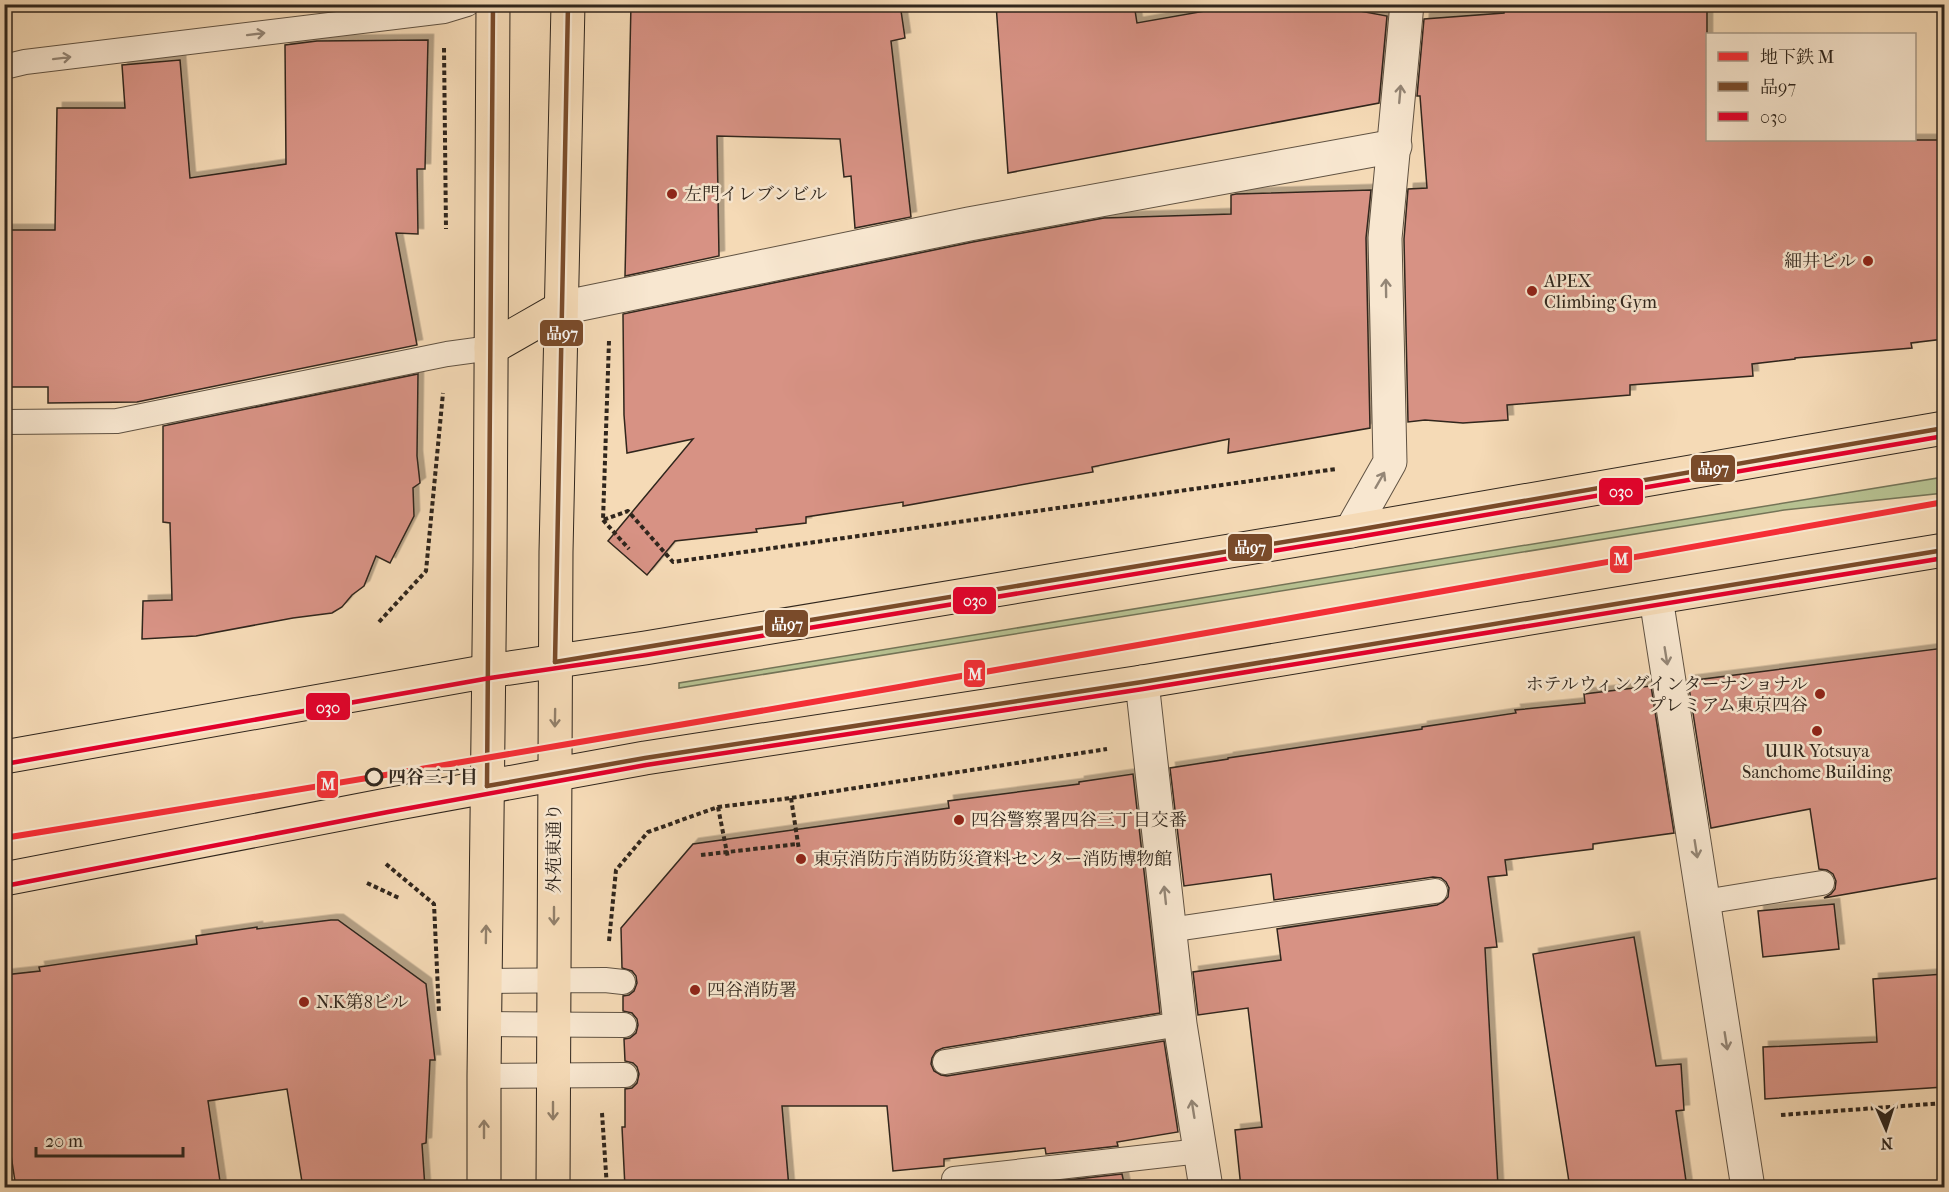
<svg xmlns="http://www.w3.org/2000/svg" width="1949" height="1192" viewBox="0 0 1949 1192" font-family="'IM FELL French Canon','Noto Serif JP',serif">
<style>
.green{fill:#b7c191;stroke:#747457;stroke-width:1.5}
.building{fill:#d79284;stroke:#30261d;stroke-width:1.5;filter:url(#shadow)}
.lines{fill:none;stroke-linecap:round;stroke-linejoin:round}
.service-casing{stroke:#615343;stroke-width:26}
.minor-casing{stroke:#615343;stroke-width:35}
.primary-casing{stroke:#30261d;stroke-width:35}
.trunk-casing{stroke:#30261d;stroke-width:35}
.path{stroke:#30261d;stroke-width:4;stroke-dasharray:4.5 3;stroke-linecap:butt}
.service{stroke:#f8e7d0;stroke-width:24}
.minor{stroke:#f8e7d0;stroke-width:33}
.primary{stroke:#f5dab6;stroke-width:33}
.trunk{stroke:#f5dab6;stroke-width:33}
.bus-1-casing{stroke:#f8e7d0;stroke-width:9}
.bus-2-casing{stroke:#f8e7d0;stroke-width:9}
.bus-1{stroke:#7a4b2a;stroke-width:4.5}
.bus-2{stroke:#e4002b;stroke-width:4.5}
.metro-1-casing{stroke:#f8e7d0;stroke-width:10}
.metro-1{stroke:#f62e36;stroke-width:6}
.oneway{stroke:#948676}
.oneway2{stroke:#92806a}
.poi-dot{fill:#8f2418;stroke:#f8e7d0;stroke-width:2}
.stop-dot{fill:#f8e7d0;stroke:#30261d;stroke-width:3}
.labels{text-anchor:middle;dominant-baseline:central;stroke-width:5;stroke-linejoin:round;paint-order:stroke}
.poi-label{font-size:18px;fill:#30261d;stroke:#f8e7d0;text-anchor:start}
.stop-label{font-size:18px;font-weight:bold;fill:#30261d;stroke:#f8e7d0;text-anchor:start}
.street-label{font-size:18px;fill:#30261d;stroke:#f8e7d0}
.line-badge{stroke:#f8e7d0;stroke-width:2}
.badge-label{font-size:16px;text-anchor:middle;font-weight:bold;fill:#fff}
</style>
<defs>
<filter id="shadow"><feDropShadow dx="5.5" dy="-5.5" stdDeviation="0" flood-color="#0004"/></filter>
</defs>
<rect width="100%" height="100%" fill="#f5dab6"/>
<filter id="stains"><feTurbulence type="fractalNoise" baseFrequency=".00333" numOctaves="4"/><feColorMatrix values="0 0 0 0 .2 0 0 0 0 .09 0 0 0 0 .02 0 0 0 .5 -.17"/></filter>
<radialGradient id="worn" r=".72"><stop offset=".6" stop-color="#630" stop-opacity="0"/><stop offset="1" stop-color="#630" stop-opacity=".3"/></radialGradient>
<polygon class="green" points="1944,477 1944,493 1784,510 679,688 679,683"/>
<g class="building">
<polygon points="631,4 900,4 905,38 891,41 911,217 855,228 851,176 844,177 840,139 717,136 719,256 625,276"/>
<polygon points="996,4 1134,4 1137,23 1245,4 1322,4 1387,16 1379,103 1008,173"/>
<polygon points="1504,4 1707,4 1707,140 1944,140 1944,339 1911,343 1912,348 1795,358 1795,359 1752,364 1753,376 1630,385 1630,395 1507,405 1508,420 1463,423 1425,420 1408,422 1404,239 1408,189 1427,188 1420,96 1417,96 1424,19 1504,13"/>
<polygon points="428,40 425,169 417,169 418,234 396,233 417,345 137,402 48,403 48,387 4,387 4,230 55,230 57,108 125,108 122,65 180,60 190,178 286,164 285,45 317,41"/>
<polygon points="1371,190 1366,238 1370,428 1228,453 1229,439 1092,467 1093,472 903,506 903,502 806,517 806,523 756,529 757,532 675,541 647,575 608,541 693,439 627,453 624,415 623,314 973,242 1104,218 1231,214 1231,195 1236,194"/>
<polygon points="418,374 417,456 420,483 413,488 414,516 390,563 376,556 364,586 352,595 342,607 332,613 293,618 196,636 142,639 143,601 172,600 170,523 163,522 163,426"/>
<polygon points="1944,648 1944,877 1824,898 1831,894 1835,889 1836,881 1833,874 1827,870 1819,869 1810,809 1711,828 1688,681"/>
<polygon points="1651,686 1674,833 1593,844 1593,849 1505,860 1507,875 1488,877 1497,947 1485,948 1498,1186 1241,1188 1235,1130 1262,1127 1248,1008 1198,1015 1193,972 1281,960 1277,929 1437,905 1443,902 1448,897 1449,888 1446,882 1441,878 1433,877 1274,900 1271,874 1184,886 1170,768 1228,759 1228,758 1422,729 1422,727 1516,713 1515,710 1585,703 1584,694"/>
<polygon points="1133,774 1160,1013 943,1048 936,1051 932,1058 931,1064 934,1071 941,1075 947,1076 1164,1041 1178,1132 1117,1142 1118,1146 1046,1154 1045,1148 944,1159 944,1166 893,1171 887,1106 782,1106 789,1188 625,1188 622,1127 625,1127 625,1089 632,1088 637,1083 639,1074 637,1067 633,1063 625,1061 624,1039 630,1038 636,1033 638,1025 637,1019 632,1013 623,1011 623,996 629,995 634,991 637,983 636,976 632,971 622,968 621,928 693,844 949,808 948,801 1079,784 1079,782"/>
<polygon points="1834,904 1839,949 1763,957 1758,911"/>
<polygon points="331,920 338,920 426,984 435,1060 430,1060 426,1143 422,1144 425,1188 303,1188 287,1089 208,1101 221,1188 16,1188 4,1109 4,975 40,971 39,967 197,944 196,936 257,927 257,929"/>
<polygon points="1634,937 1656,1066 1681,1064 1684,1110 1676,1111 1687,1188 1570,1188 1533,954"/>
<polygon points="1944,974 1944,1087 1765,1099 1763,1047 1877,1042 1873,979"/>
<polygon points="1122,1174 1125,1188 1051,1188 1050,1182"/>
</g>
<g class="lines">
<defs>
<g id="service">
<polyline points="4,67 25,62 444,11 467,4"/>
<polyline points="4,422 117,421 447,354 491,348"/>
<polyline points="1704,902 1822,883"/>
<polyline points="1169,930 1435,891"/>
<polyline points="485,981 605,980 623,982"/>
<polyline points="484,1024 624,1025"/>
<polyline points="945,1062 1180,1024"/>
<polyline points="484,1076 625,1075"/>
<polyline points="954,1179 1200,1151"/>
</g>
<g id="minor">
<polyline points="561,308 969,224 1395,146"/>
<polyline points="1351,531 1390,462 1385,238 1407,4"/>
<polyline points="1656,598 1748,1188"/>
<polyline points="1142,682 1180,1024 1206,1188"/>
</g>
<g id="primary">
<polyline points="491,348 561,308"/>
<polyline points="484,1188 484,1076 490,562 493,4"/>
<polyline points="553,1188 556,552 568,4"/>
</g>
<g id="trunk">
<polyline points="4,757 489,671 645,648 1351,531 1944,428"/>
<polyline points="4,879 387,805 645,758 1142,682 1944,550"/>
</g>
</defs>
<use href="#service" class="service-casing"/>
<use href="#minor" class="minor-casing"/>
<use href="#primary" class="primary-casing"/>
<use href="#trunk" class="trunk-casing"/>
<g class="path">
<polyline points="444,48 446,229"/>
<polyline points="609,341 603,520 628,511 673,562 1336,469"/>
<polyline points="603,520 629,549"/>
<polyline points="379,622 426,571 443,393"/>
<polyline points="791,798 799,850"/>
<polyline points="718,807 728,858"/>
<polyline points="701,855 798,844"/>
<polyline points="386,864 434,904 439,1013"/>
<polyline points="367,883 399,898"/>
<polyline points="609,941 616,870 648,832 718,807 791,798 1107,749"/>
<polyline points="602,1113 607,1188"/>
<polyline points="1781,1115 1944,1103"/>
</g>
<use href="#service" class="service"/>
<use href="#minor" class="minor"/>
<use href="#primary" class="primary"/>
<use href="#trunk" class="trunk"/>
<defs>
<g id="bus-1">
<polyline points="555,662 1351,531 1944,428"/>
<polyline points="555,662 568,4"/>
<polyline points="487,786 645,758 1142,682 1944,550"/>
<polyline points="487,786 493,4"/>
</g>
<g id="bus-2">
<polyline points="5,764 490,678 646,655 1352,538 1944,436"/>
<polyline points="5,886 388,812 646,765 1143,689 1944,558"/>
</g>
</defs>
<use href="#bus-1" class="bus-1-casing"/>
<use href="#bus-2" class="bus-2-casing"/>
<use href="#bus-1" class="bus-1"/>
<use href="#bus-2" class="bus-2"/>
<defs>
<path id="metro-1" d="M4,838C652,733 1298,617 1944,502"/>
</defs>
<use href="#metro-1" class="metro-1-casing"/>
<use href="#metro-1" class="metro-1"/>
</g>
<defs><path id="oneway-shaft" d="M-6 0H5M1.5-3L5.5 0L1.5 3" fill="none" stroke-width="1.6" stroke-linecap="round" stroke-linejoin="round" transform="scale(1.5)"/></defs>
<g class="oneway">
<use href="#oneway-shaft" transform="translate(256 34) rotate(-7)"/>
<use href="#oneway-shaft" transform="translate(62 58) rotate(-7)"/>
<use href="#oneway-shaft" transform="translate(1400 94) rotate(-85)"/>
<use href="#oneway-shaft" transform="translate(1386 288) rotate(-91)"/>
<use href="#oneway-shaft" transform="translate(1380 480) rotate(-60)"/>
<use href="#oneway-shaft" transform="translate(1666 656) rotate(81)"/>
<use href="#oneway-shaft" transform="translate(1696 849) rotate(81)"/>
<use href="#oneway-shaft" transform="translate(1165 895) rotate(-96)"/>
<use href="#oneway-shaft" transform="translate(1726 1041) rotate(81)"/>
<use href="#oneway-shaft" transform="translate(1193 1109) rotate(-99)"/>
</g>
<g class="oneway2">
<use href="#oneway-shaft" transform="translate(555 718) rotate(91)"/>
<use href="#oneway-shaft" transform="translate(554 916) rotate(90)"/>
<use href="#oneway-shaft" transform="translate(486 934) rotate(-89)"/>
<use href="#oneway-shaft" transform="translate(553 1111) rotate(90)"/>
<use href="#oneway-shaft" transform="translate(484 1129) rotate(-90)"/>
</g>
<g class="poi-dot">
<circle cx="672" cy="194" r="6"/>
<circle cx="1868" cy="261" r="6"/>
<circle cx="1532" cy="291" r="6"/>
<circle cx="1820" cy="694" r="6"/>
<circle cx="1817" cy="731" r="6"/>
<circle cx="959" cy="820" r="6"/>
<circle cx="801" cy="859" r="6"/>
<circle cx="695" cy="990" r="6"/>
<circle cx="304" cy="1002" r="6"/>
</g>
<circle class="stop-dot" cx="374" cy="777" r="8"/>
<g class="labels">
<g class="poi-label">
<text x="684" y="194">左門イレブンビル</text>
<text x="1856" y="261" text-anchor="end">細井ビル</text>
<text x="1544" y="281">APEX<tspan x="1544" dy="21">Climbing Gym</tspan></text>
<text x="1808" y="684" text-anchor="end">ホテルウィングインターナショナル<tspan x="1808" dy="21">プレミアム東京四谷</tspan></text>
<text x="1817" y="751" text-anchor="middle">UUR Yotsuya<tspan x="1817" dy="21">Sanchome Building</tspan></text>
<text x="971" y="820">四谷警察署四谷三丁目交番</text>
<text x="813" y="859">東京消防庁消防防災資料センター消防博物館</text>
<text x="707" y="990">四谷消防署</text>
<text x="316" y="1002">N.K第8ビル</text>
</g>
<g class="stop-label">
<text x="388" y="777">四谷三丁目</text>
</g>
<g class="street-label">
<text transform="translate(554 848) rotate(-90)">外苑東通り</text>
</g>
</g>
<g class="line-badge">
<rect x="539" y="319" width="45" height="28" rx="6" fill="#7a4b2a"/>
<rect x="1690" y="454" width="46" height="29" rx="6" fill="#7a4b2a"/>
<rect x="1598" y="477" width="46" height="29" rx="6" fill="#e4002b"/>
<rect x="1227" y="533" width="46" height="29" rx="6" fill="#7a4b2a"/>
<rect x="1609" y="545" width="24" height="29" rx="6" fill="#f62e36"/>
<rect x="952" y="586" width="45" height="29" rx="6" fill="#e4002b"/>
<rect x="764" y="609" width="45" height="29" rx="6" fill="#7a4b2a"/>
<rect x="963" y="659" width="23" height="29" rx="6" fill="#f62e36"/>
<rect x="305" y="692" width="46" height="29" rx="6" fill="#e4002b"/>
<rect x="316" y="770" width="23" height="29" rx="6" fill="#f62e36"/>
</g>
<g class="badge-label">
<text x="562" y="339">品97</text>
<text x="1713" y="474">品97</text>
<text x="1621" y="497">030</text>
<text x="1250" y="553">品97</text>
<text x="1621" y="565">M</text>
<text x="975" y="606">030</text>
<text x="787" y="630">品97</text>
<text x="975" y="680">M</text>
<text x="328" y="713">030</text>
<text x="328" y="790">M</text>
</g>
<rect width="1949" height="1192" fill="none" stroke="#f5dab6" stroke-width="24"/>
<rect x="6" y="6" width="1937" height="1180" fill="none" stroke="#30261d" stroke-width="3"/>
<rect x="12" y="12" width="1925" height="1168" fill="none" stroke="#30261d" stroke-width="1.5"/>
<rect x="1706" y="33" width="210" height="108" fill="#f8e7d0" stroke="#a89a88" stroke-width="1.5"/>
<rect x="1718" y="52" width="30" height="9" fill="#f62e36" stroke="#a89a88" stroke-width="1.5"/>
<text x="1760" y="63" font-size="18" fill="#30261d">地下鉄 M</text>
<rect x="1718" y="82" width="30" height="9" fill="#7a4b2a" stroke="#a89a88" stroke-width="1.5"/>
<text x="1760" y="93" font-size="18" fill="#30261d">品97</text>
<rect x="1718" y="112" width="30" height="9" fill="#e4002b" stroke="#a89a88" stroke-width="1.5"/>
<text x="1760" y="123" font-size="18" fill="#30261d">030</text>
<g transform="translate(1886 1129) rotate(177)" stroke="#f8e7d0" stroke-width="4.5" paint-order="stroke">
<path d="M0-4.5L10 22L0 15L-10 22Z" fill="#30261d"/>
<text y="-9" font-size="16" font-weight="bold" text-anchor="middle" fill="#30261d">N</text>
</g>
<path d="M36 1147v9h147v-9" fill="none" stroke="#30261d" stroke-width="3"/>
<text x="45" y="1147" font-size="18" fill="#30261d" stroke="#f8e7d0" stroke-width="4.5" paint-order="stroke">20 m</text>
<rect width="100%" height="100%" filter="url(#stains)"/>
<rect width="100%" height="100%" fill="url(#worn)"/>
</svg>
